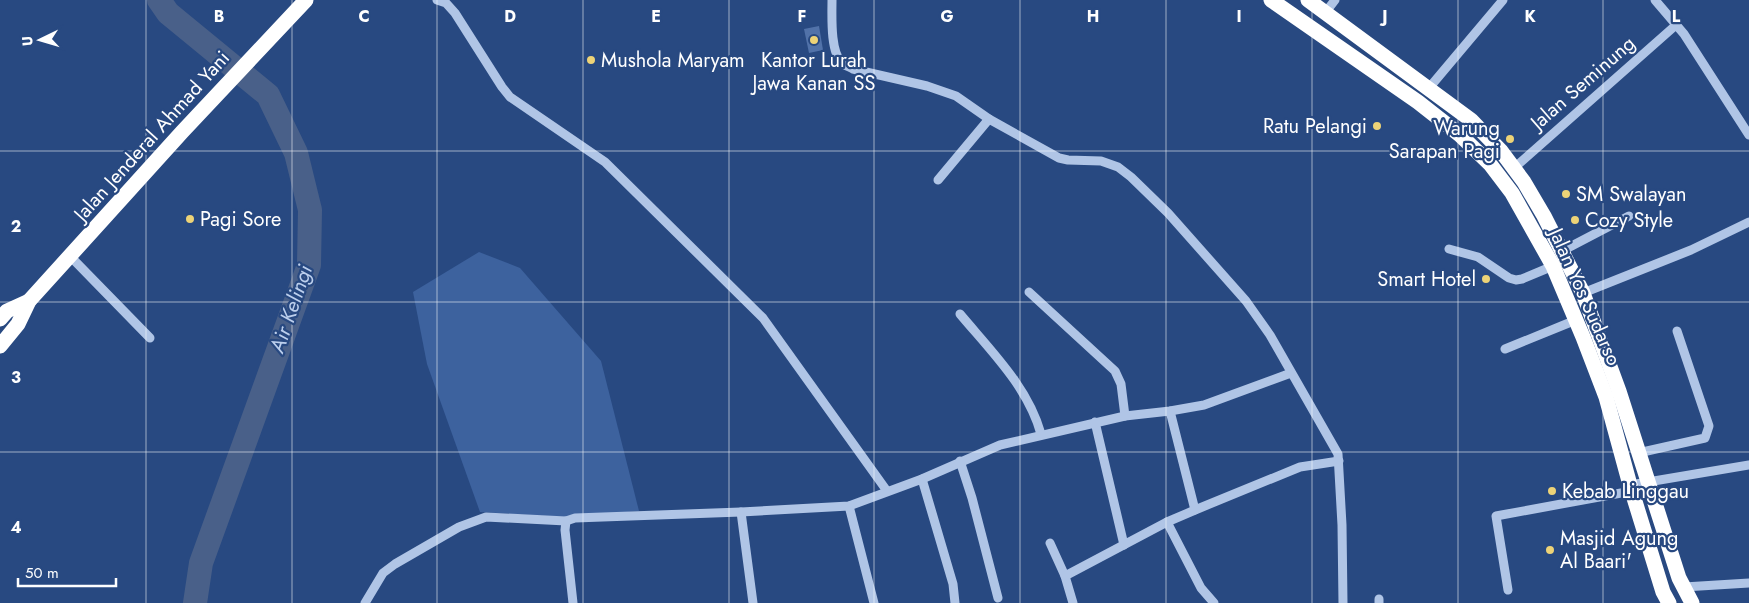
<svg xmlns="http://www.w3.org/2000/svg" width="1749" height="603" viewBox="0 0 1749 603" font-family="Jost,sans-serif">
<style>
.green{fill:#3d629e}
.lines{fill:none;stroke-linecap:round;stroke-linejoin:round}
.river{stroke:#496089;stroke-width:24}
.building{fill:#5172a9}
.minor{stroke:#b0c5e6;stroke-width:9}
.highway{stroke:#fff;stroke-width:15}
.grid{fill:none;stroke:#fff;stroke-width:1;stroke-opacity:0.55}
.poi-dot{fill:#edd377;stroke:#284981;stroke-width:2}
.labels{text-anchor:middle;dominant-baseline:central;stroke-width:4.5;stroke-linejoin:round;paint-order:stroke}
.poi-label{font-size:20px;fill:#fff;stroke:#284981;text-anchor:start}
.street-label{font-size:20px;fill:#fff;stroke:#284981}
.water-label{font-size:21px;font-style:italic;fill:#bccfed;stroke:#284981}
.grid-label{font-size:16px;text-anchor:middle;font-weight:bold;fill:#fff;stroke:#284981;stroke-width:4.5;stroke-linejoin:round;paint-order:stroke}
</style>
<rect width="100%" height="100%" fill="#284981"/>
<polygon class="green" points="479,252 520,268 601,361 639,511 565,517 480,512 427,364 413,292"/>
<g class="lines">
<polyline class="river" points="159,0 168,13 268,95 296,153 310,210 309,265 201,563 195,603"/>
</g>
<polygon class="building" points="819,26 823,50 809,53 804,29"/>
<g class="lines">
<g class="minor">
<polyline points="437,0 446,3 455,13 502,87 510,97 605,162 763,318 887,491"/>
<path d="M832,0C832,16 830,52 842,63C845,66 850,67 853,69L927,86L956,96L989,119L1059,158L1068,160L1101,161L1118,167L1131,177L1168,213L1246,301L1270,335L1338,454L1342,525L1343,603"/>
<polyline points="1655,0 1684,34 1749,135"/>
<polyline points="1325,13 1335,0"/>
<polyline points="1429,88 1503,0"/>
<polyline points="1514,168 1676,25"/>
<polyline points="938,180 989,119"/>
<polyline points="1449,249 1478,257 1509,278 1516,280 1522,279 1553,266"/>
<polyline points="1562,251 1629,216"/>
<polyline points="70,256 150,338"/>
<polyline points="1029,292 1115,371 1121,384 1125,416"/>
<polyline points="1583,293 1691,250 1749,222"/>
<path d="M960,314C991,351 1028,387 1041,434"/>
<polyline points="1505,349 1576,320"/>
<polyline points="1170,411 1195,510"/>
<polyline points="1095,422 1124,545"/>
<polyline points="1638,453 1705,438 1709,426 1677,331"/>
<polyline points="960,461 972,498 998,598"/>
<polyline points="922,479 953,584 955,603"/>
<polyline points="1630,485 1749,465"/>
<polyline points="849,506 874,603"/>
<polyline points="741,512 753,603"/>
<polyline points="566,521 565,530 573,603"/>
<polyline points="1167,522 1201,588 1214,603"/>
<polyline points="1050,543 1065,576 1073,603"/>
<polyline points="1065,576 1167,522 1195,510 1300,467 1339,461"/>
<polyline points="1684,587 1749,583"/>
<polyline points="1508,590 1496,516 1632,491"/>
<polyline points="1379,599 1379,603"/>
<polyline points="365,603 383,573 395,564 459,527 486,517 566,521 575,518 741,512 849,506 922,479 1000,445 1125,416 1170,411 1204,405 1291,373"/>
</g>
<g class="highway">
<polyline points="1271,0 1418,102 1460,135 1490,164 1512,193 1553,266 1583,337 1606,397 1630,485 1663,592 1669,603"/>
<polyline points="1308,0 1471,120 1501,151 1524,182 1544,216 1583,293 1619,391 1679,578 1692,603"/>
<polyline points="0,319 7,311 29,301"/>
<polyline points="0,346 18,324 29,301 182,132 306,0"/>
</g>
</g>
<path class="grid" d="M146,0V603M292,0V603M437,0V603M583,0V603M729,0V603M874,0V603M1020,0V603M1166,0V603M1312,0V603M1458,0V603M1603,0V603M0,151H1749M0,302H1749M0,452H1749"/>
<g class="poi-dot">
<circle cx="814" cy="40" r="5"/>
<circle cx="591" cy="60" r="5"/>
<circle cx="1377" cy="126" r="5"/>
<circle cx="1510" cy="139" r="5"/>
<circle cx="1566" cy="194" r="5"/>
<circle cx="190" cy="219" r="5"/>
<circle cx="1575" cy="220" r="5"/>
<circle cx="1486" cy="279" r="5"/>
<circle cx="1552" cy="491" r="5"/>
<circle cx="1550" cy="550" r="5"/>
</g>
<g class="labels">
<g class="poi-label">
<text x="601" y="60">Mushola Maryam</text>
<text x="814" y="60" text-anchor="middle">Kantor Lurah<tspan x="814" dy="23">Jawa Kanan SS</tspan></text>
<text x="1367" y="126" text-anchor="end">Ratu Pelangi</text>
<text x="1500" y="128" text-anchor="end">Warung<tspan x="1500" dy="23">Sarapan Pagi</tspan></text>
<text x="1576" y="194">SM Swalayan</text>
<text x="200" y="219">Pagi Sore</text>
<text x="1585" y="220">Cozy Style</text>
<text x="1476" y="279" text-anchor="end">Smart Hotel</text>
<text x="1562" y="491">Kebab Linggau</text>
<text x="1560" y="538">Masjid Agung<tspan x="1560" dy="23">Al Baari'</tspan></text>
</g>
<g class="street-label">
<text transform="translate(1583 83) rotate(-41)">Jalan Seminung</text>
<text transform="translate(152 136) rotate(-48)">Jalan Jenderal Ahmad Yani</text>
<text transform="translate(1585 297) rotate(66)">Jalan Yos Sudarso</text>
</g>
<g class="water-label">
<text transform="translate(291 309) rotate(-71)">Air Kelingi</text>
</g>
</g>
<g class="grid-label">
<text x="219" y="22">B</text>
<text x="364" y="22">C</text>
<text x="510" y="22">D</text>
<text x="656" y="22">E</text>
<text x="802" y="22">F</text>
<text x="947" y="22">G</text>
<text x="1093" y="22">H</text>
<text x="1239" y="22">I</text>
<text x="1385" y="22">J</text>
<text x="1530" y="22">K</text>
<text x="1676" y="22">L</text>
<text x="16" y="232">2</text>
<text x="16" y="383">3</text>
<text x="16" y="533">4</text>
</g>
<g transform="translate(40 40) rotate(265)" stroke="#284981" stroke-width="4" paint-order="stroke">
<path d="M0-4L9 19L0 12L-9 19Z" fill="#ffffff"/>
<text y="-8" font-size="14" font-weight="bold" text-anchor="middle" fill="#ffffff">U</text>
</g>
<path d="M18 578v8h98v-8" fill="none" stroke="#ffffff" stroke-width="2.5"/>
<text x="25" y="578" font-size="15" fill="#ffffff" stroke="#284981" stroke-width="4" paint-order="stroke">50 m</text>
</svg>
